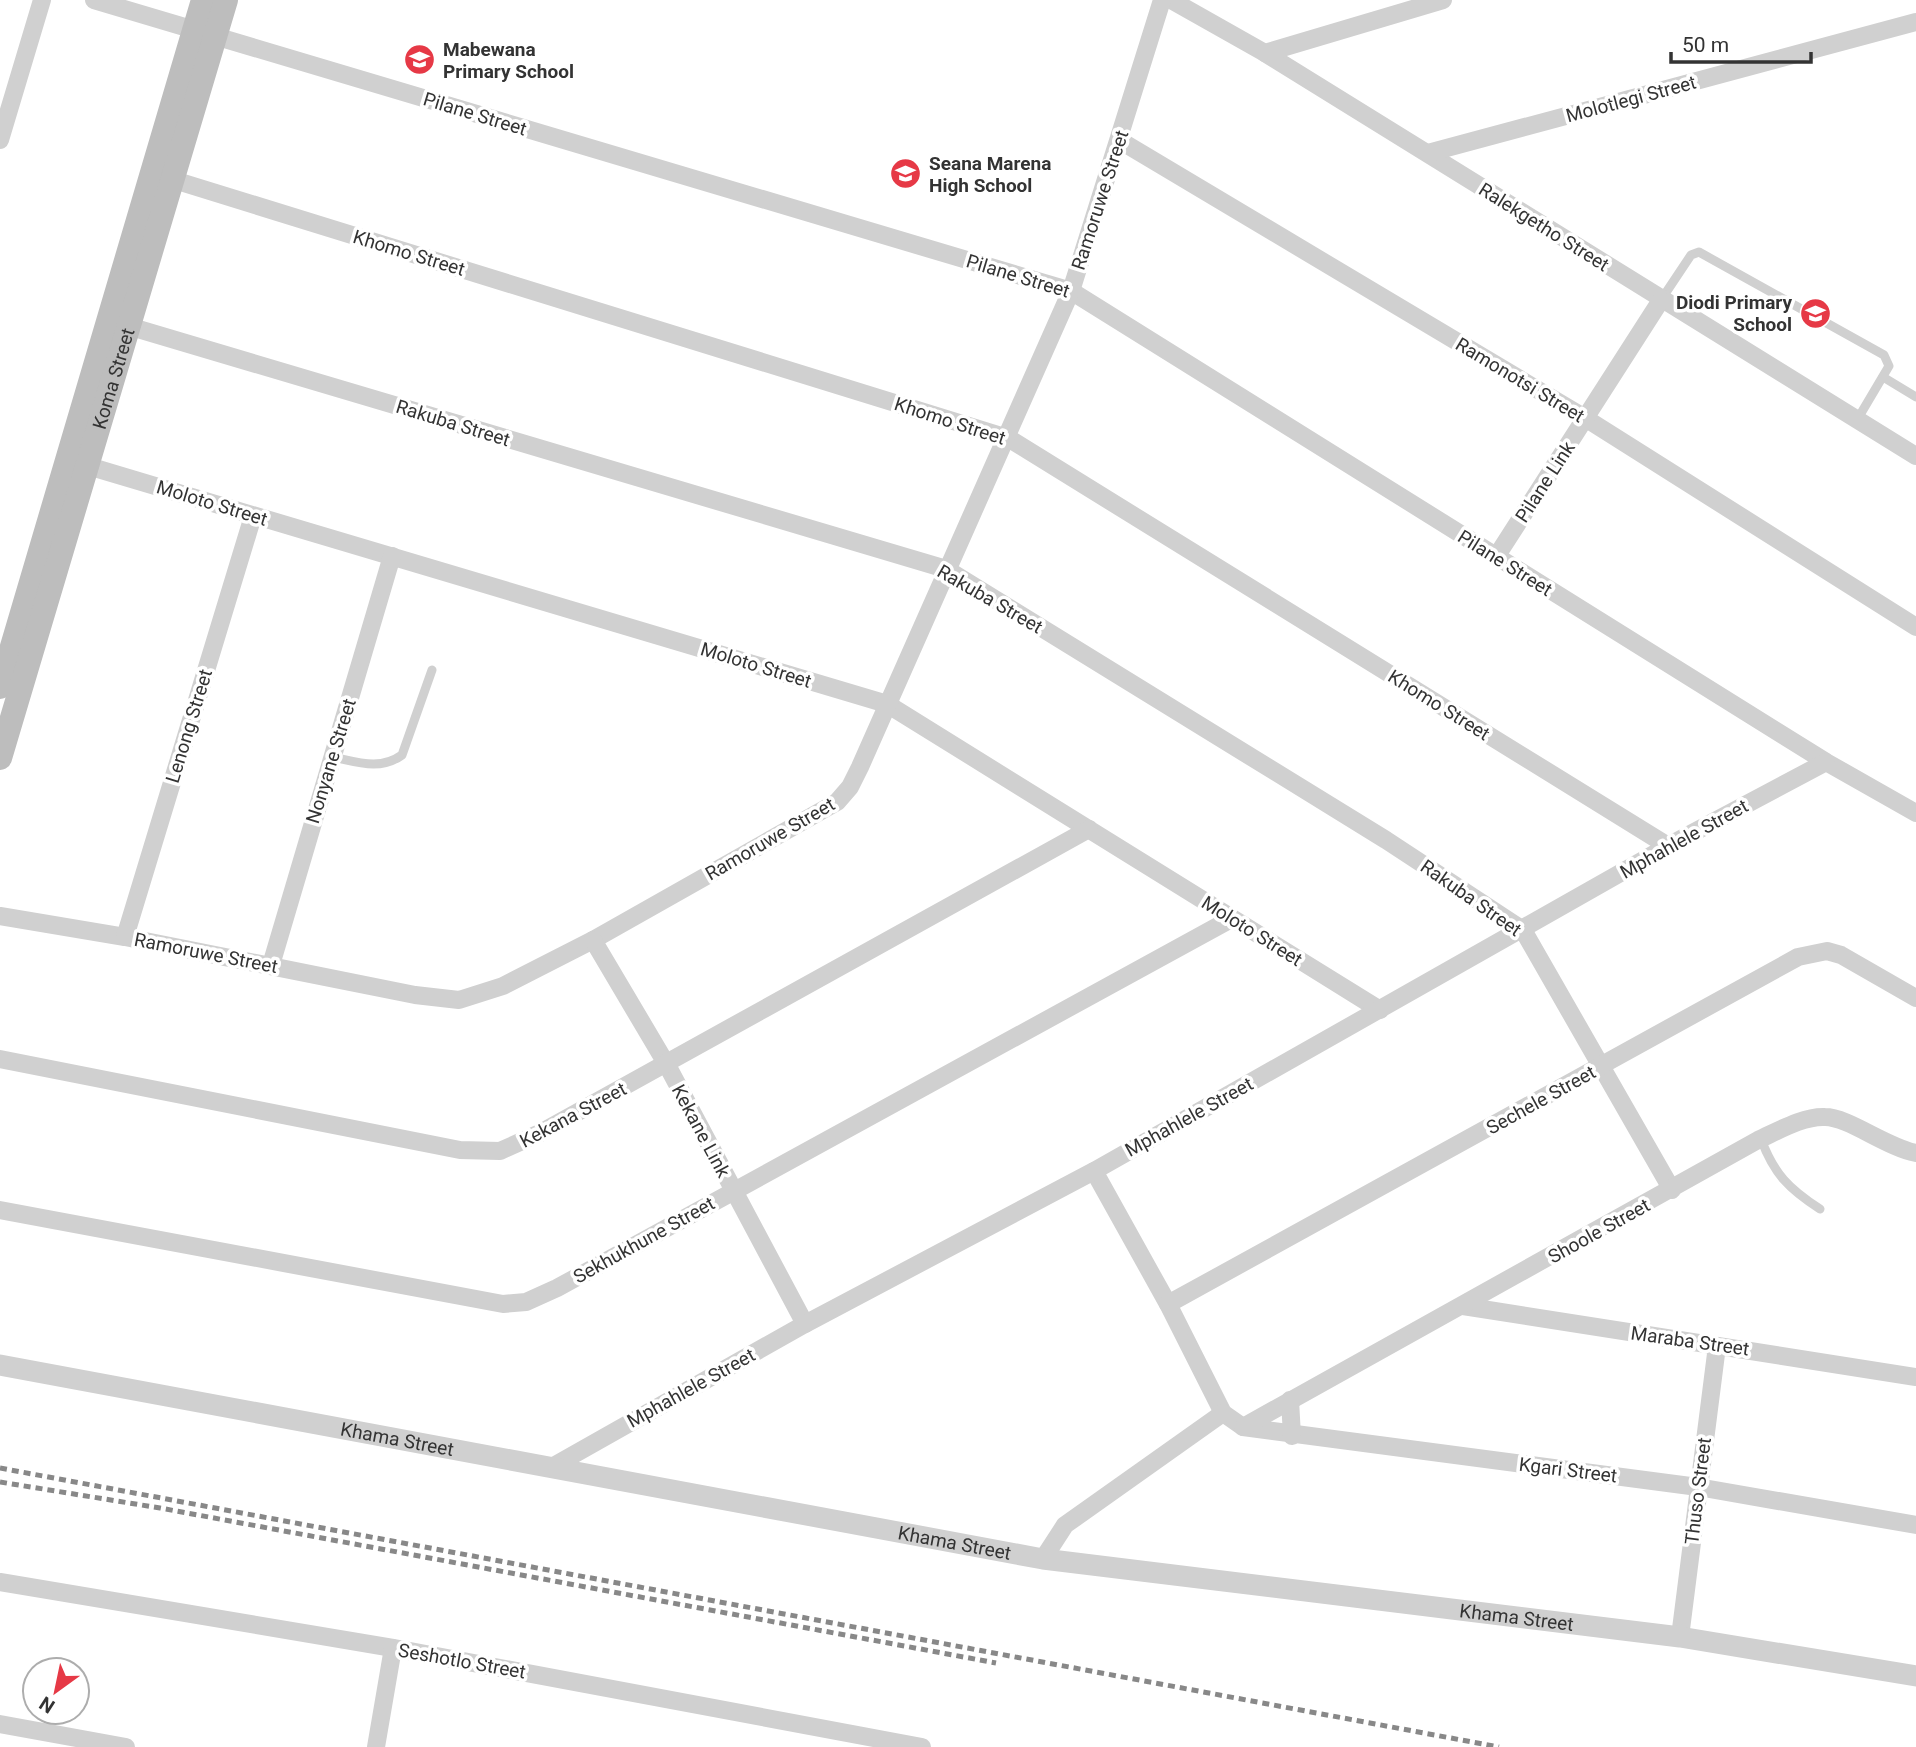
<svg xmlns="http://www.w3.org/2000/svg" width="1916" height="1747" viewBox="0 0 1916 1747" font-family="Roboto,sans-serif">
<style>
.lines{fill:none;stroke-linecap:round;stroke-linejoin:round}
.service{stroke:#d0d0d0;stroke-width:9}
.minor{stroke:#d0d0d0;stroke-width:18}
.tertiary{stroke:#d0d0d0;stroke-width:21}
.secondary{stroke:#bdbdbd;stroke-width:24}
.rail{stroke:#888;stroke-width:5;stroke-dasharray:7 5;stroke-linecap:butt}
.labels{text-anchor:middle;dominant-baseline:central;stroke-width:7;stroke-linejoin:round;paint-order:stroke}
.poi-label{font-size:19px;font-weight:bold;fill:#333;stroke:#fff;text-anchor:start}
.street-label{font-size:19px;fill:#333;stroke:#fff}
</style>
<rect width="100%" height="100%" fill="#fff"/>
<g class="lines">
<g class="service">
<polyline points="1661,300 1691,255 1699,252 1884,355 1889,366 1857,420"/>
<polyline points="1883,377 1916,397"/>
<path d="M332,757C357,762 380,771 402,755L432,670"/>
<path d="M1761,1139C1774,1174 1789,1189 1820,1209"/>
</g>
<g class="minor">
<polyline points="94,0 1071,291 1826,762 1916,813"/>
<polyline points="1171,0 1265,53 1916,456"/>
<polyline points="1265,53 1443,0"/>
<polyline points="0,140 42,0"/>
<polyline points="1119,140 1585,418 1916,627"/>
<polyline points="1428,153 1916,22"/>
<polyline points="161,176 1008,438 1668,846"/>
<polyline points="118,323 946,569 1386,840 1523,930 1672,1190"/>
<polyline points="78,463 887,704 1380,1010"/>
<polyline points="1496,557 1661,300"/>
<polyline points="0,916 125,937 415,995 459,1000 503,986 593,940 837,802 850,787 860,767 1071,291 1162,0"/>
<polyline points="125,937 253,516"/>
<polyline points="593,940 667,1065 805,1324"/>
<polyline points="271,965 392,556"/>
<polyline points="0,1059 460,1150 500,1151 540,1133 1089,829"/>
<polyline points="1094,1171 1168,1304 1223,1413 1243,1427 1698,1487 1916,1525"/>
<polyline points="0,1210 503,1304 526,1302 557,1288 1231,919"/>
<polyline points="1168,1304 1798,957 1827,951 1841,955 1916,998"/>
<polyline points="1463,1306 1916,1377"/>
<polyline points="1290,1400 1292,1436"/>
<path d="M1243,1427L1758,1140C1778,1131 1803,1116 1825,1117C1848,1117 1886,1147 1916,1153"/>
<polyline points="550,1468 805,1324 1094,1171 1668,846 1826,762"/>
<polyline points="1043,1559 1065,1525 1223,1413"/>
<polyline points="0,1582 393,1648 922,1747"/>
<polyline points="1680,1637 1717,1346"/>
<polyline points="0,1724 126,1747"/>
<polyline points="376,1747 393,1648"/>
</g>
<path class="tertiary" id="s1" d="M0,1365L1043,1559L1680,1637L1916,1676"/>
<g class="secondary">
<polyline points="0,687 203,0"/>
<path id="s2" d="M0,758L226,0"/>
</g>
<g class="rail">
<polyline points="0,1468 1499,1747"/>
<polyline points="0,1482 160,1508 996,1663"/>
</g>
</g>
<defs>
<symbol id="school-disc" viewBox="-11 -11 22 22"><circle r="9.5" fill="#e63946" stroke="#fff"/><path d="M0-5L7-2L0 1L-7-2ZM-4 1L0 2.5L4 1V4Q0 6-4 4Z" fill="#fff"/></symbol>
</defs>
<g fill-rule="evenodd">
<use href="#school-disc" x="402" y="42" width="35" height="35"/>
<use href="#school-disc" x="888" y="156" width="35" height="35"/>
<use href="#school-disc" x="1798" y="296" width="35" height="35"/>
</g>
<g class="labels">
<g class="poi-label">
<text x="443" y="49">Mabewana<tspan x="443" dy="22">Primary School</tspan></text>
<text x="929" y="163">Seana Marena<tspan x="929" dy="22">High School</tspan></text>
<text x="1792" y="302" text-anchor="end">Diodi Primary<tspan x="1792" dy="22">School</tspan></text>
</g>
<g class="street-label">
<text transform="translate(1631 99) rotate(-15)">Molotlegi Street</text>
<text transform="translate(475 114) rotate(17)">Pilane Street</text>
<text transform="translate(1100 200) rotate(-72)">Ramoruwe Street</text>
<text transform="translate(1544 227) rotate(32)">Ralekgetho Street</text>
<text transform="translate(409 253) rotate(17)">Khomo Street</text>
<text transform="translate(1018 276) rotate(17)">Pilane Street</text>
<text stroke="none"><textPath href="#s2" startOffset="396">Koma Street</textPath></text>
<text transform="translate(1520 380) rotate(31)">Ramonotsi Street</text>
<text transform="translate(950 421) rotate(18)">Khomo Street</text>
<text transform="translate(453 423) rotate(17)">Rakuba Street</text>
<text transform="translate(1545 482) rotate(-57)">Pilane Link</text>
<text transform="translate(212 503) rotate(17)">Moloto Street</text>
<text transform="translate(1505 563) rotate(32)">Pilane Street</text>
<text transform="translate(990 599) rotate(30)">Rakuba Street</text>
<text transform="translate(756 665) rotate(17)">Moloto Street</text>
<text transform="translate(1439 705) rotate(32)">Khomo Street</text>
<text transform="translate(189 726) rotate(-73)">Lenong Street</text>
<text transform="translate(331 761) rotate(-73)">Nonyane Street</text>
<text transform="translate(770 839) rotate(-30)">Ramoruwe Street</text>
<text transform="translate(1684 839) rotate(-29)">Mphahlele Street</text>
<text transform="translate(1471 898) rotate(35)">Rakuba Street</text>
<text transform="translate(1252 931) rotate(32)">Moloto Street</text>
<text transform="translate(206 953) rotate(11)">Ramoruwe Street</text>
<text transform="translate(1541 1100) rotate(-29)">Sechele Street</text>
<text transform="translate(573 1115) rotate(-28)">Kekana Street</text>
<text transform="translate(1189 1117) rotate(-29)">Mphahlele Street</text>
<text transform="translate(701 1131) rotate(62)">Kekane Link</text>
<text transform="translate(1599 1231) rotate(-29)">Shoole Street</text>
<text transform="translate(644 1240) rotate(-29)">Sekhukhune Street</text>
<text transform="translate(1690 1341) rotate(8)">Maraba Street</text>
<text transform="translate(691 1388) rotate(-29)">Mphahlele Street</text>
<text stroke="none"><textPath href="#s1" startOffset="404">Khama Street</textPath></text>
<text transform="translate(1568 1470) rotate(7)">Kgari Street</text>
<text transform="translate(1698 1491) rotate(-83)">Thuso Street</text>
<text stroke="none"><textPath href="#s1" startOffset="971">Khama Street</textPath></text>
<text stroke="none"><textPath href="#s1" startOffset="1538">Khama Street</textPath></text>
<text transform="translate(462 1661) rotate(10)">Seshotlo Street</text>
</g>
</g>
<g transform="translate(56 1691) rotate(213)"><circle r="33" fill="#ffffff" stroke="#adadad" stroke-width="2"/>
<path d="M0-5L12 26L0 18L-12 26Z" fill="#e63946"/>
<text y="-10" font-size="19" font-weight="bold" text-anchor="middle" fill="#333333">N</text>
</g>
<path d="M1671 52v10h140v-10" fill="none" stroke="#333333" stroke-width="3.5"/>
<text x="1682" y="52" font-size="21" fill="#333333" stroke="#ffffff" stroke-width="5" paint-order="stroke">50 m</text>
</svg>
